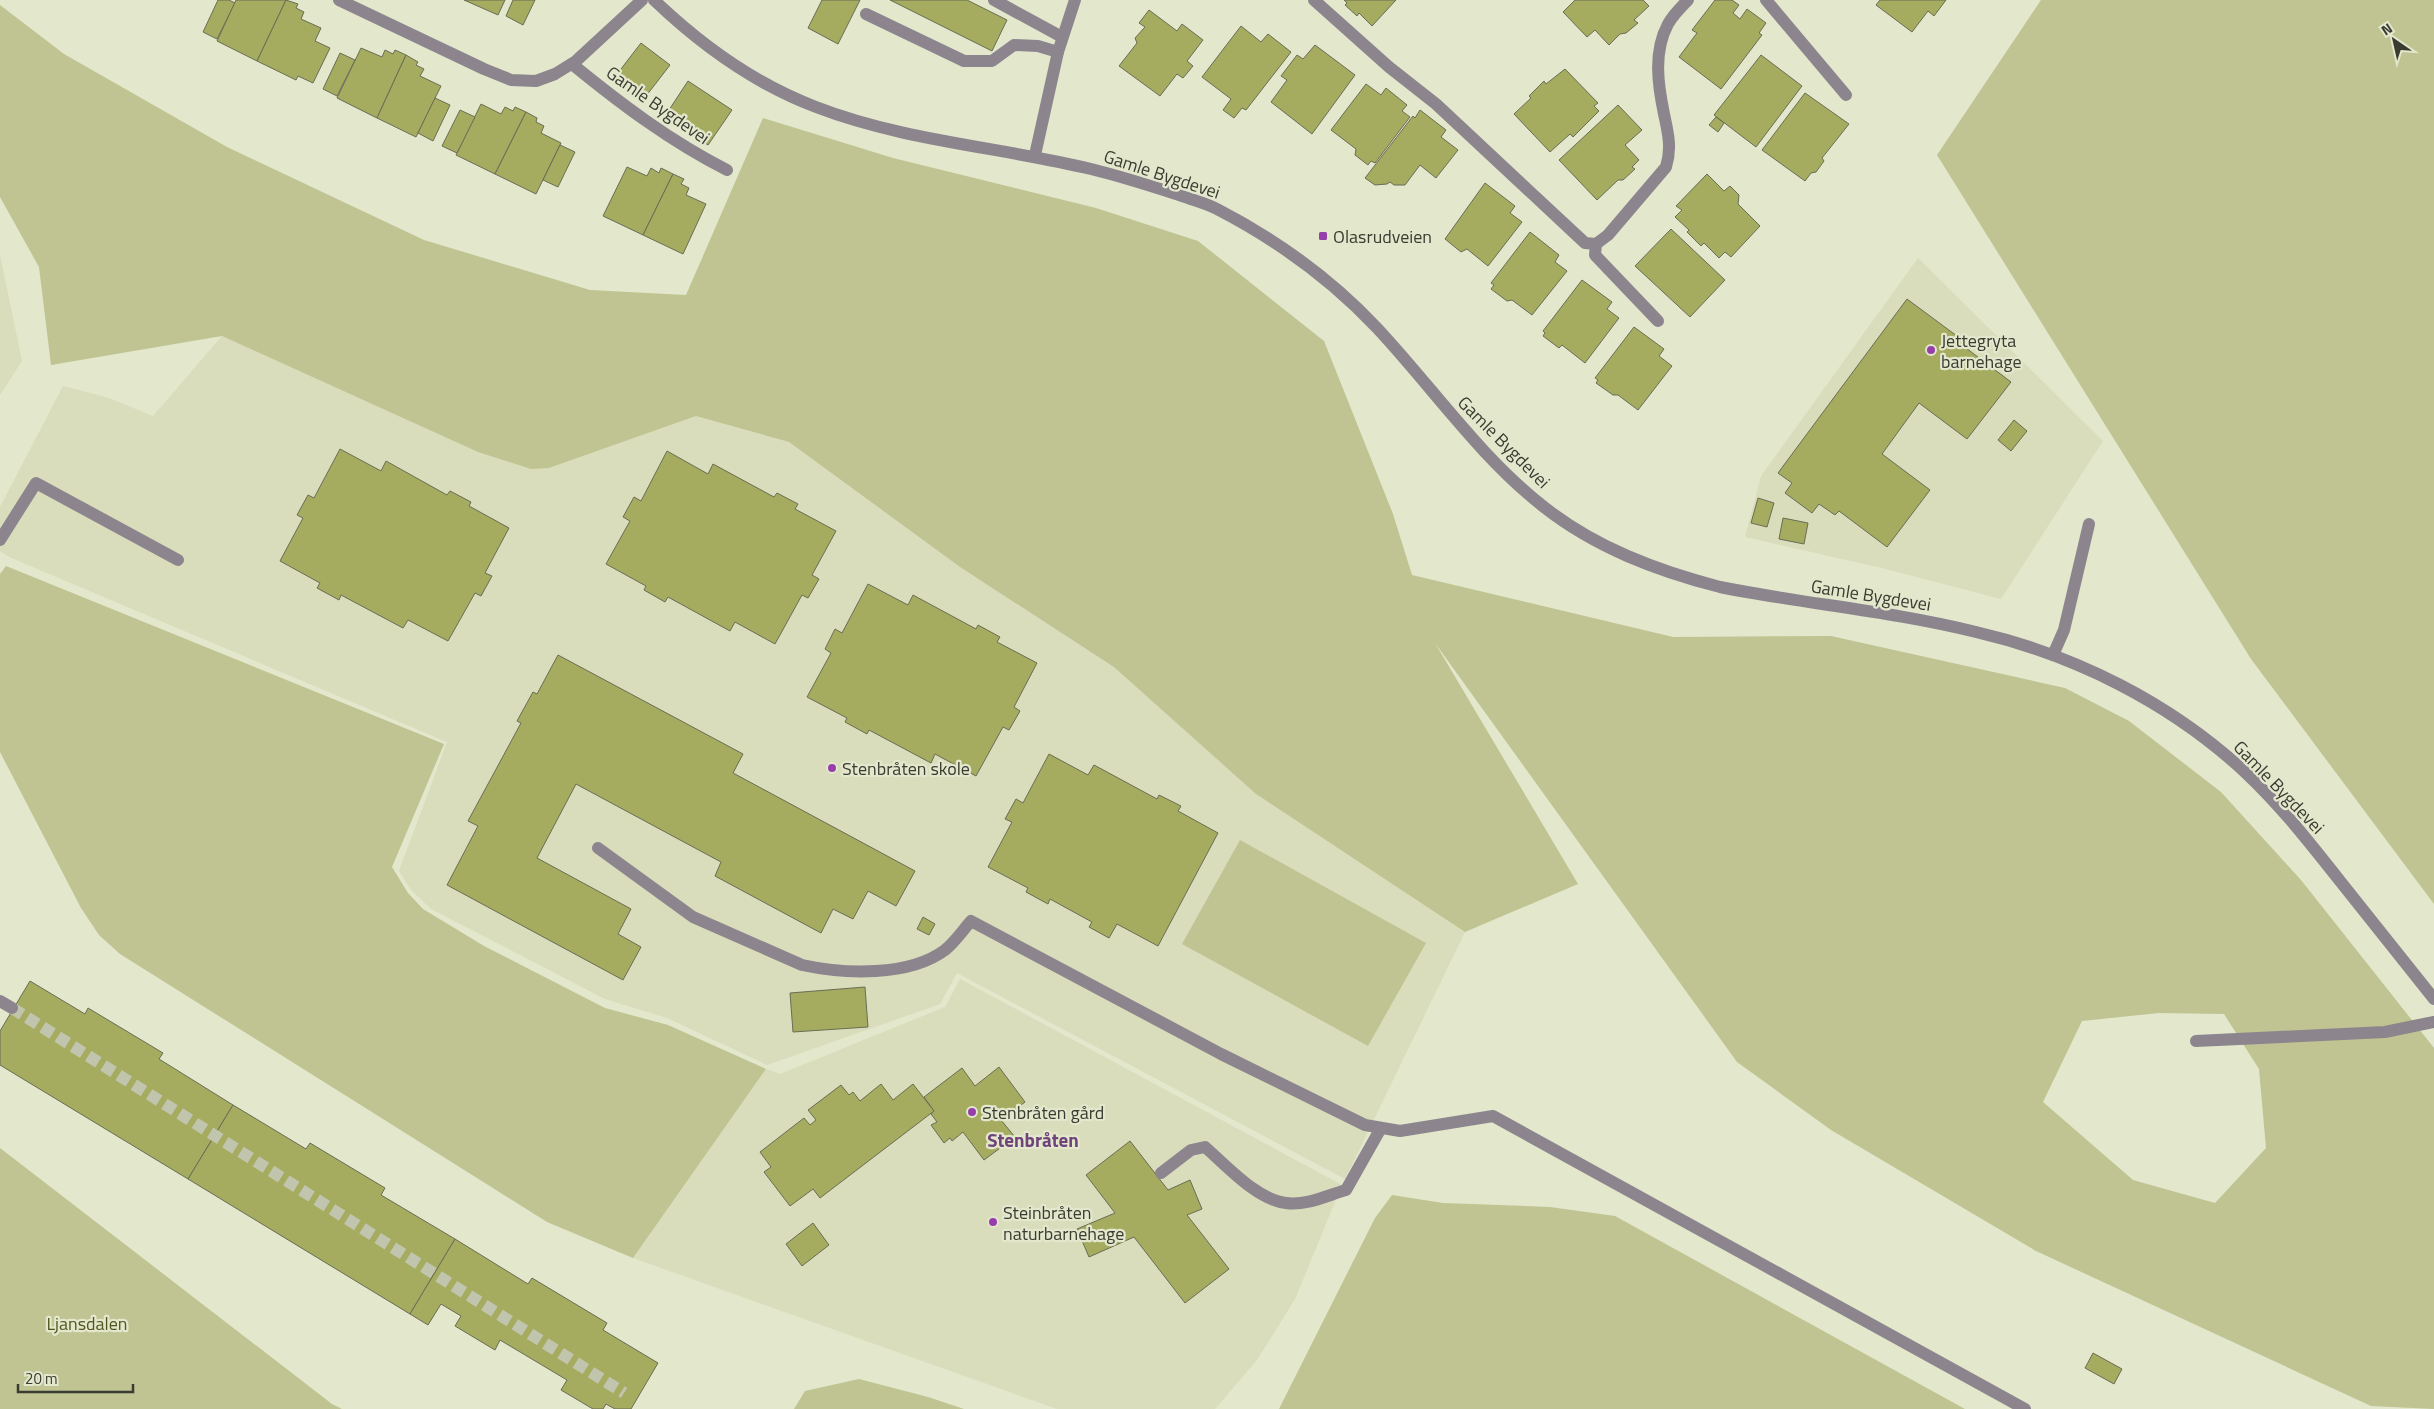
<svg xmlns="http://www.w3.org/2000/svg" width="2434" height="1409" viewBox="0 0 2434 1409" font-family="'Titillium Web',sans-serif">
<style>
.built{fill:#d9ddbb}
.green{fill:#bfc492;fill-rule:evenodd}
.building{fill:#a5ab5f;stroke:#6a6d55}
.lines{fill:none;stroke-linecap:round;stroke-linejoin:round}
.minor-tunnel{stroke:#c1c5ad;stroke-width:12;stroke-dasharray:12 6;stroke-linecap:butt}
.minor{stroke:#8d858e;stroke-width:12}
.poi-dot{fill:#963fab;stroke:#e3e7cc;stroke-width:2}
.labels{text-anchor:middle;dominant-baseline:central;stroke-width:4.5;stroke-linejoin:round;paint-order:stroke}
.street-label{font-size:18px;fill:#3a3b31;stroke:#e3e7cc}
.poi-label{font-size:18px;fill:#3a3b31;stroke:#e3e7cc;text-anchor:start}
.park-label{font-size:18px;fill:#53571f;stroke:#e3e7cc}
.neighbourhood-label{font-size:19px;font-weight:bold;fill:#6f447a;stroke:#e3e7cc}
</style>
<rect width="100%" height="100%" fill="#e3e7cc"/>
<g class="built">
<polygon points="0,255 22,361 0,395"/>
<polygon points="1918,258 2103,441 2001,599 1882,568 1745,537 1761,476"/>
<polygon points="222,336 478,452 549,468 696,416 789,442 960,567 1114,666 1256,794 1465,932 1345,1179 957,973 940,1004 767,1065 667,1018 605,999 431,909 411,890 399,871 447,742 9,557 0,551 0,507 63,386 109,398 153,416"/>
<polygon points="960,979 1342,1185 1295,1299 1257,1360 1215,1409 1057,1409 633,1258 766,1069 780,1074 945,1007"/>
</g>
<g class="green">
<polygon points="2041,0 2434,0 2434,904 2251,659 1937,155"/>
<path d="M0,5L64,54L227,147L424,240L590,290L686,295L763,118L893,158L1096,208L1198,241L1324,341L1393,514L1412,575L1673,637L1831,636L2065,688L2129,721L2221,792L2301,880L2434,1048V1409L2371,1406L2036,1251L1831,1130L1737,1062L1435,643L1578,884L1465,932L1256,794L1114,667L960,567L789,442L696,416L549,468L531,469L478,452L222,336L51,365L39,267L0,197ZM2159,1013L2224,1014L2259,1069L2266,1148L2215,1203L2133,1180L2043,1102L2082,1021Z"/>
<polygon points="6,566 444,744 392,867 408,893 423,909 484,946 605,1008 668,1025 766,1069 633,1258 547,1222 120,954 99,935 81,908 0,752 0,574"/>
<polygon points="1240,840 1426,943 1368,1046 1182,944"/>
<polygon points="0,1148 332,1404 342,1409 0,1409"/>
<polygon points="1392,1195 1443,1203 1550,1207 1615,1216 1965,1409 1279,1409 1375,1218"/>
<polygon points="859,1379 928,1397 964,1409 794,1409 805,1391"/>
</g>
<g class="building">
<polygon points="218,0 229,0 235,3 217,39 203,32"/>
<polygon points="236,0 286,0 257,61 217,41"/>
<polygon points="286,0 298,4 296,8 304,12 301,19 321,28 315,41 330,48 313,83 298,76 296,80 257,61"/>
<polygon points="464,0 505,0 498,15"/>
<polygon points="513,0 535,0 523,25 506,16"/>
<polygon points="822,0 860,0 838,44 808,28"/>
<polygon points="890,0 967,0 1007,20 992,51"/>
<polygon points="1344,0 1396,0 1372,26 1359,13 1357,16 1345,5 1347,3"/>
<polygon points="1575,0 1643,0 1649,6 1634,20 1638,23 1626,33 1620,34 1609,45 1595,30 1587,37 1563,12"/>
<polygon points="1715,0 1732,0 1739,5 1733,13 1740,19 1747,9 1766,23 1759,33 1762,35 1721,89 1679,57 1697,33 1692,30"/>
<polygon points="1880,0 1946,0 1934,16 1928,11 1912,32 1876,5"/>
<polygon points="1149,10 1177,31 1182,24 1203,40 1187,61 1193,66 1183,78 1177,74 1160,96 1119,66 1137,43 1135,38 1145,27 1139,23"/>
<polygon points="1241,26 1261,42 1268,34 1291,52 1246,110 1242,108 1234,118 1223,110 1231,99 1202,77"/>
<polygon points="641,43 670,65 643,100 614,78"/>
<polygon points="1315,45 1355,75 1312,134 1271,102 1287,80 1281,76 1297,55 1303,59"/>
<polygon points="361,48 382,57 385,50 393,54 395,50 406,55 377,118 337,98"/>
<polygon points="340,53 355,60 337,96 323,89"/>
<polygon points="406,55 418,62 416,65 424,69 420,76 441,86 416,137 377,118"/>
<polygon points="1761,55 1802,86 1756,147 1714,115"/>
<polygon points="1565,69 1598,103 1594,106 1599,111 1573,137 1570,134 1550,152 1514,114 1531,98 1529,96 1544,81 1546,84"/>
<polygon points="688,81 732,110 708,145 665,116"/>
<polygon points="1366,84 1381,95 1386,88 1407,105 1402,111 1410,117 1375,163 1371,161 1368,165 1355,155 1356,149 1331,130"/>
<polygon points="1805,93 1849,124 1822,158 1824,161 1816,172 1811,173 1805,181 1762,150"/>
<polygon points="435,98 450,105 433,141 418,133"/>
<polygon points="481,104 501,114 505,107 513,111 515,107 526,112 495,174 456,155"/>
<polygon points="1618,105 1642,130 1625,145 1639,160 1632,167 1635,169 1623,180 1618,180 1597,200 1559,160"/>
<polygon points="460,110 475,117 457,153 442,146"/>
<polygon points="1420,110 1446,130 1441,137 1458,150 1436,178 1420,165 1405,185 1394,185 1390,182 1387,184 1375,185 1365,178 1413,116 1415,118"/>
<polygon points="526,112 537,118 536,122 544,126 541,133 561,143 536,194 495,174"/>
<polygon points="1716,117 1724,123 1718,132 1709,125"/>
<polygon points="560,145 575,152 558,187 543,180"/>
<polygon points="627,167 647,176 651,168 659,173 661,168 673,174 643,235 603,216"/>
<polygon points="673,174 684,179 681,184 689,188 686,195 706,204 683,254 643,235"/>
<polygon points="1707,174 1724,191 1730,186 1739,195 1738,204 1760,226 1731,257 1725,252 1719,258 1704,243 1701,246 1687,232 1689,230 1675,217 1682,210 1676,206"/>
<polygon points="1485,183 1515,206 1510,213 1522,222 1488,266 1467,249 1461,252 1445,239"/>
<polygon points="1671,229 1725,280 1690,317 1635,266"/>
<polygon points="1530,232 1559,255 1555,262 1567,271 1532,315 1512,300 1507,301 1491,289 1494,285 1491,283"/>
<polygon points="1582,280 1612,302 1607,309 1619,318 1585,363 1562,345 1559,348 1543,336 1545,333 1543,331"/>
<polygon points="1907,299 1965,342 1962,345 2011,382 1967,439 1919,403 1882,454 1930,490 1887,547 1839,511 1835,515 1819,504 1812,513 1785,493 1792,483 1778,473"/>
<polygon points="1634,327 1664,349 1659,356 1672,366 1638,410 1618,395 1613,395 1596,383 1598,380 1595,378"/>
<polygon points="2014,420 2027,431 2011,451 1998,440"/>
<polygon points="340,449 381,471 386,461 447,495 450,491 471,502 469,506 509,528 485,573 492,576 481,596 475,593 448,641 408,620 403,628 341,595 339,600 317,588 320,583 280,561 303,518 297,515 308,495 314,498"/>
<polygon points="667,451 708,474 713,464 774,497 777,493 798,504 795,509 836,531 812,575 819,579 808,598 802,595 775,644 735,622 730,631 668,597 665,602 644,590 646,586 606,564 630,521 623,517 634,497 641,501"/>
<polygon points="1758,498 1774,503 1767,527 1751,523"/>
<polygon points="1783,518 1808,523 1804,544 1779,539"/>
<polygon points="868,584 908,605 913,595 976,629 978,625 1000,637 997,642 1037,663 1014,707 1020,711 1009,730 1003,727 976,776 935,754 931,763 869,730 867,734 845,722 847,718 807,697 831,653 825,649 835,629 842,633"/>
<polygon points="558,655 743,754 733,773 915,871 896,906 868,891 853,919 833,909 821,933 715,876 721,862 576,784 537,858 631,909 618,934 641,947 623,980 447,885 478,826 468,821 521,723 517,721 533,692 537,694"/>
<polygon points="1049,754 1088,775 1094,765 1157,799 1159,795 1181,806 1178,811 1218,833 1158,946 1117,924 1109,938 1089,927 1092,922 1050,899 1048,904 1026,892 1028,888 988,867 1012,822 1005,819 1016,799 1023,803"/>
<polygon points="923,917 935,924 929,935 917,929"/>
<polygon points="30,981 85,1014 88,1008 163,1053 159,1059 233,1105 188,1179 0,1065 0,1031"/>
<polygon points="865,987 868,1027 793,1032 790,993"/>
<polygon points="999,1067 1025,1102 1001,1120 1015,1137 984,1160 963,1132 952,1141 950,1138 944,1143 931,1125 937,1122 931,1114 934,1111 924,1097 962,1068 975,1086"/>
<polygon points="881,1084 893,1100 913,1084 934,1111 820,1198 813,1189 790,1206 764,1172 771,1167 760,1152 804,1118 810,1125 816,1120 808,1110 841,1085 849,1095 853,1092 860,1101"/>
<polygon points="233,1105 306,1149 310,1143 385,1188 381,1195 455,1239 410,1314 188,1179"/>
<polygon points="1130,1141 1168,1190 1190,1180 1202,1209 1187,1215 1229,1269 1185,1303 1134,1237 1089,1257 1077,1229 1115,1213 1086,1175"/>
<polygon points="813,1223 829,1245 802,1266 786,1244"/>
<polygon points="455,1239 528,1284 532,1278 607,1323 603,1330 658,1363 631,1409 615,1409 606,1404 603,1409 593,1409 561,1390 567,1380 500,1340 495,1350 455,1326 461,1316 441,1304 428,1325 410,1314"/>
<polygon points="2093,1353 2122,1369 2114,1384 2085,1368"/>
</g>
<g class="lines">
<polyline class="minor-tunnel" points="12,1008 624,1393"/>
<g class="minor">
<polyline points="339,0 484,69 511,80 536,81 555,74 576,61 642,0"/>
<path d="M654,0C701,45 755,84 816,107C904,141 1000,147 1091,169C1120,176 1148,185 1176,194C1189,199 1204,202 1217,209C1277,240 1331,279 1377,328C1433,388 1480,457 1544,507C1596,548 1658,571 1720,587C1805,604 1892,611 1976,632C2075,655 2171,703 2246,773C2280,805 2310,843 2340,881C2371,920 2403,960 2434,999"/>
<polyline points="994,0 1062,37"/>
<path d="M1314,0L1389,67L1436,104L1585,243L1596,244L1608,235L1666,167C1672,148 1668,133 1664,114C1658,85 1653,52 1668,24C1673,15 1681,7 1688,0"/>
<polyline points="1766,0 1846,95"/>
<polyline points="866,14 964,61 992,61 1014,45 1038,46 1058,52"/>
<path d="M572,64C621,104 670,141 727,170"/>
<polyline points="1035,155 1058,52 1075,0"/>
<polyline points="1596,244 1595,255 1658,321"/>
<polyline points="0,540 36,483 178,560"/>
<polyline points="2053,655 2064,630 2089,524"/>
<path d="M598,848L693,917L802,965C844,974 909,977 945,950C955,942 963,930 971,921L1221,1054L1365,1125L1400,1131L1493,1116L2025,1409"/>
<polyline points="0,1001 12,1008"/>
<polyline points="2196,1041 2385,1032 2434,1022"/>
<path d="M1161,1173L1191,1150L1205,1147C1227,1166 1257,1200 1286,1203C1306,1206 1328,1195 1346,1190L1381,1128"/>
</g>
</g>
<g class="poi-dot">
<rect x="1318" y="231" width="10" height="10" rx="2.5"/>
<circle cx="1931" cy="350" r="5"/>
<circle cx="832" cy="768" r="5"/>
<circle cx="972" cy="1112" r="5"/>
<circle cx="993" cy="1222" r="5"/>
</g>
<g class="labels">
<g class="street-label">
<text transform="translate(658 105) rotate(35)">Gamle Bygdevei</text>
<text transform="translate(1162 174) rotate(18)">Gamle Bygdevei</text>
<text transform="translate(1504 442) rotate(45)">Gamle Bygdevei</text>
<text transform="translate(1871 595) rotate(9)">Gamle Bygdevei</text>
<text transform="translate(2279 787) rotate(46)">Gamle Bygdevei</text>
</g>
<g class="poi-label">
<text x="1333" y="236">Olasrudveien</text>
<text x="1941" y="340">Jettegryta<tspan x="1941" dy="21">barnehage</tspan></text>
<text x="842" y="768">Stenbråten skole</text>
<text x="982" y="1112">Stenbråten gård</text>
<text x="1003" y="1212">Steinbråten<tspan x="1003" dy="21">naturbarnehage</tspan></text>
</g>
<g class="park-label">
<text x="87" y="1323">Ljansdalen</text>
</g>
<g class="neighbourhood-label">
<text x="1033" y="1139">Stenbråten</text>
</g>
</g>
<g transform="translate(2394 40) rotate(326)" stroke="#e3e7cc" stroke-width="4" paint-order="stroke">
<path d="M0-4L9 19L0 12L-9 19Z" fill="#3a3b31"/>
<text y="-8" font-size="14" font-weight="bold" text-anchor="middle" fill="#3a3b31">N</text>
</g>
<path d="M18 1384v8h115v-8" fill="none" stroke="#3a3b31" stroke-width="2.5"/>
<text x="25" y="1384" font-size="15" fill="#3a3b31" stroke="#e3e7cc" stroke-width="4" paint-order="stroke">20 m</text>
</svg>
